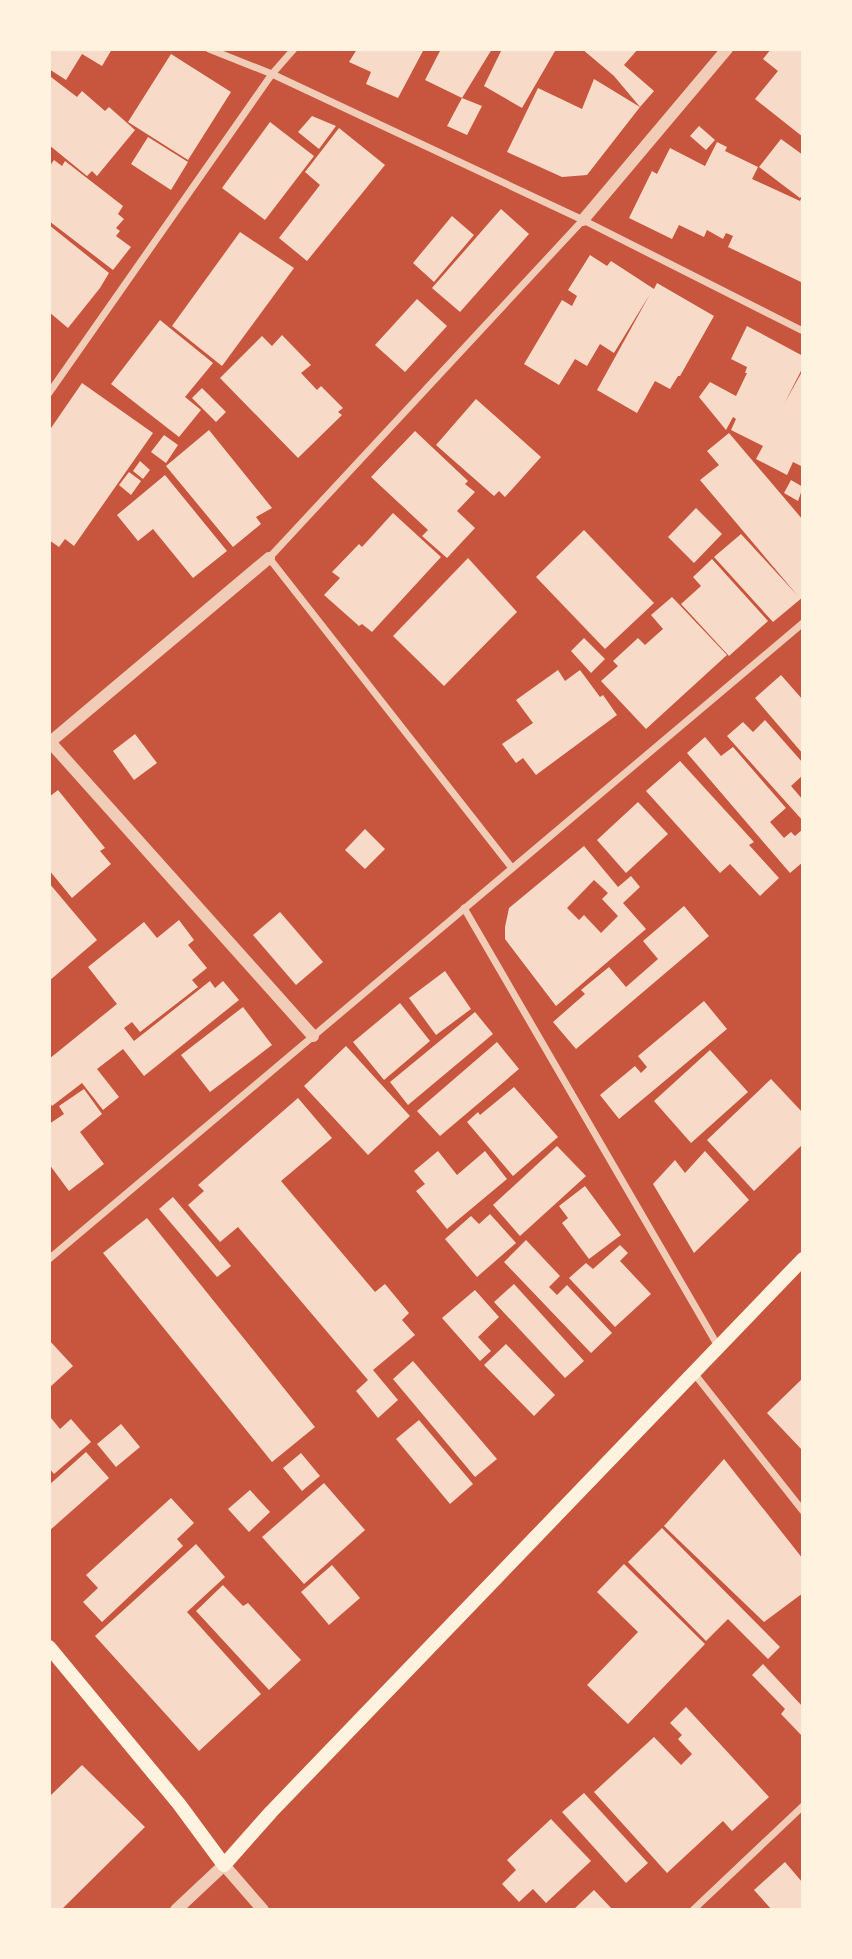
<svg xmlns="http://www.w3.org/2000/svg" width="852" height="1959" viewBox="0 0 852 1959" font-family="Ubuntu,sans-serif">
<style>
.building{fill:#f7dbc8;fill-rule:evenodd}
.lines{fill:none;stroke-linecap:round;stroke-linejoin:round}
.minor{stroke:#f1ccb7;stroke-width:7}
.tertiary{stroke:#f1ccb7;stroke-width:12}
.secondary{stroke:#fff3e0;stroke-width:14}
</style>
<rect width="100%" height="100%" fill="#c8553d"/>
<g class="building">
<polygon points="49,49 112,49 102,66 82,54 66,80 49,69"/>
<polygon points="357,49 424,49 398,98 366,84 371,72 349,62"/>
<polygon points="441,49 492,49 462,98 482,106 467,135 447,126 462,98 425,80"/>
<polygon points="502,49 551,49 555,51 522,108 484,86"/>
<polygon points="582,49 638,49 624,65 654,91 640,107 614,76"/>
<polygon points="771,49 803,49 803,137 755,99 778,71 763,59"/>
<polygon points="171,54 231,92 188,160 128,122"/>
<polygon points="51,77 77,97 82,91 105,111 109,107 135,130 97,176 92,171 87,176 49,145 49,121 51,117 49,115 49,79"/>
<polygon points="594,79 640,107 587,175 562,177 507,152 538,88 582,109"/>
<polygon points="312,116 336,126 319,149 298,132"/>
<polygon points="270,122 314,156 265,220 222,188"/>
<polygon points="699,126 715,140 706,150 690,136"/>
<polygon points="339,128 385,165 307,261 279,238 320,185 305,172"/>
<polygon points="148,137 188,162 171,190 131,164"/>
<polygon points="781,139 803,155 803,283 728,247 733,236 726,233 723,239 707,230 704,237 679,225 672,239 629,218 652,171 657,174 670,148 705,166 717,142 727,147 725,151 758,167 752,179 800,201 802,196 800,198 759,167"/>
<polygon points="54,160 62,166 65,161 123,206 118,214 124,219 116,228 120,231 116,236 131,247 113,270 49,221 49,167"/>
<polygon points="501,209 529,234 460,312 432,288"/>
<polygon points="452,216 474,235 434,282 413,263"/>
<polygon points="49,225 109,273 100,288 68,328 49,312"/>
<polygon points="240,232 294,268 222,366 172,326"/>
<polygon points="590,255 607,266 611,261 654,289 657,283 714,316 680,376 678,376 670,389 655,381 637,413 597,390 650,294 614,353 600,344 587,366 575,359 559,385 524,364 562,300 572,306 577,296 568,290"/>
<polygon points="417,299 447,326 405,372 375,345"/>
<polygon points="160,320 213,363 185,397 201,410 179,437 111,384"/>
<polygon points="747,326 803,356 803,367 784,404 803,370 803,467 793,462 787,475 756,459 763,446 731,430 736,419 733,417 726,430 699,397 710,382 736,396 747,373 745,373 747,367 731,359"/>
<polygon points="282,335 311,365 301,373 317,390 321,386 343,408 338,412 342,415 298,458 220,378 262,336 272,346"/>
<polygon points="82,383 153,433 74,546 65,539 59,547 49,540 49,431"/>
<polygon points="202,388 226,412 216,422 192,398"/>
<polygon points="476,399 541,457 505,497 499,491 494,496 436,445"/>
<polygon points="209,430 272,508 256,517 261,524 233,547 166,466"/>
<polygon points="415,431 468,481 465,484 475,492 457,511 475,528 447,558 422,536 428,530 371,477"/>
<polygon points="729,433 803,520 803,597 773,622 714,557 741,534 798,596 700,480 719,465 707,451"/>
<polygon points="164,435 178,445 166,463 151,452"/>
<polygon points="140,461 150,470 143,479 133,471"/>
<polygon points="129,472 141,481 131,495 119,485"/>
<polygon points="165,475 227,551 193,578 153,529 138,541 117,515"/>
<polygon points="791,480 803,487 798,501 784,493"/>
<polygon points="696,508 722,534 694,563 668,537"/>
<polygon points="393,513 441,557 372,632 362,624 359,626 324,595 340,578 332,572 359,544 362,547"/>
<polygon points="584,530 654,603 605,649 536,577"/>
<polygon points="468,558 517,612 444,686 393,636"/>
<polygon points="712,559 768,621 729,656 681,604 701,586 693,577"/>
<polygon points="672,597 727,655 646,729 601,681 618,666 613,661 638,638 645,645 663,629 651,615"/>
<polygon points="584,638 605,659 591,673 571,651"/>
<polygon points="558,670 565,681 580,670 600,697 603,695 617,715 536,775 523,758 516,763 502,744 533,723 516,700"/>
<polygon points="781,675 803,700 803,754 755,698"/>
<polygon points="765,720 803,763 803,775 791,786 803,800 803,821 727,736 743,722 753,732"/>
<polygon points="135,734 157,763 134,780 113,751"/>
<polygon points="705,737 721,756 733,747 786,808 770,822 784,838 791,832 795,836 803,829 803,862 790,873 687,753"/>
<polygon points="680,761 754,842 749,845 779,878 760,896 730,864 720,873 646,791"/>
<polygon points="58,790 105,848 100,851 111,864 72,898 49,870 49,797"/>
<polygon points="638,802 668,834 626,873 597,840"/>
<polygon points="365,829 385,849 365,869 345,850"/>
<path d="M584,846L618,887L631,876L640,887L623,903L646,929L556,1006L505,939V927L509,908ZM594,880L608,893L602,899L618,916L601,933L584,915L579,920L567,908Z"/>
<polygon points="49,883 97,940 49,981"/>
<polygon points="684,906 709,936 576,1049 553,1022 585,994 581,990 609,967 626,987 658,959 643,941"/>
<polygon points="280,912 323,962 296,985 253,935"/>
<polygon points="179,920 194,940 188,945 207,968 192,980 198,987 140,1032 132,1022 124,1028 134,1041 210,981 215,988 223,981 239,1000 144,1076 123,1049 97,1069 119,1097 103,1110 82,1083 52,1106 49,1102 49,1059 117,1004 88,967 144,922 157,938"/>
<polygon points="445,971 471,1009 436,1035 409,998"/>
<polygon points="704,1001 727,1029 619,1119 600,1095 635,1066 641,1073 647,1067 638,1056"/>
<polygon points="400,1003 430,1041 384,1080 353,1042"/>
<polygon points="243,1007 272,1045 210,1092 181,1055"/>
<polygon points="475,1012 493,1034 408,1105 390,1082"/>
<polygon points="497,1042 519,1069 440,1136 417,1111"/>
<polygon points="346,1046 410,1116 368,1155 304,1086"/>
<polygon points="710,1050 748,1092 691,1143 654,1101"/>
<polygon points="771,1079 803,1113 803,1144 754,1191 707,1140"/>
<polygon points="514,1087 558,1137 513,1176 467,1122 478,1112 480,1115"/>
<polygon points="84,1089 102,1114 80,1132 104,1164 69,1191 49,1164 49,1124 64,1114 59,1106"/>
<polygon points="298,1098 332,1138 281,1181 375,1292 385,1284 409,1313 402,1320 415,1335 373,1370 398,1400 378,1418 356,1391 368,1380 238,1227 220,1242 188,1205 204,1191 198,1185"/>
<polygon points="557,1146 586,1176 520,1236 493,1205"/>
<polygon points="438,1151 457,1175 485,1151 507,1179 447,1229 416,1191 425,1184 414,1171"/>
<polygon points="705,1151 749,1200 694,1253 653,1184 675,1160 685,1173"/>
<polygon points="585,1186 621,1235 589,1259 562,1223 568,1218 559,1206"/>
<polygon points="173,1197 231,1266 217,1277 159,1209"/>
<polygon points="490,1214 516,1243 477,1277 445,1239 471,1216 479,1224"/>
<polygon points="147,1218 315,1427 272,1462 103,1253"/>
<polygon points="526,1240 560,1276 549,1287 557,1295 567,1285 612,1333 591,1353 504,1262"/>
<polygon points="620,1245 628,1253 620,1261 651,1294 615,1327 569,1278 586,1263 593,1269"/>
<polygon points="514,1284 584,1361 565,1378 494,1302"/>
<polygon points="475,1290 499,1317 478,1337 491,1351 480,1361 442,1318"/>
<polygon points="49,1340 73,1366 49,1388"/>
<polygon points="506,1344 555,1395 534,1416 484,1365"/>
<polygon points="413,1361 497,1459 475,1477 393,1379"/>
<polygon points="803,1378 803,1451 767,1413"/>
<polygon points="51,1418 60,1429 71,1419 91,1442 54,1474 49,1468 49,1420"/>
<polygon points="419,1420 473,1484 450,1504 396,1439"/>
<polygon points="121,1424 140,1447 116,1467 97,1444"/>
<polygon points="86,1452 109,1478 49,1531 49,1485"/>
<polygon points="301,1453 320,1476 302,1491 283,1468"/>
<polygon points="724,1459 803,1559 803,1593 764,1622 664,1526"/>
<polygon points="324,1483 365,1530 304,1584 262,1537"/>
<polygon points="250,1490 270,1512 249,1532 228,1509"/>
<polygon points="171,1498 194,1523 177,1539 183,1546 102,1622 83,1602 98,1588 86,1575"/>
<polygon points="662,1528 780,1647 768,1659 728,1619 706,1641 628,1562"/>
<polygon points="196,1544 225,1577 187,1612 261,1694 199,1751 95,1636"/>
<polygon points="624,1564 705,1644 628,1724 587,1685 638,1632 597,1592"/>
<polygon points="332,1565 360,1598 329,1625 301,1592"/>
<polygon points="223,1585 243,1606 248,1603 301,1660 269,1690 196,1611"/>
<polygon points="763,1664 803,1707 803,1737 781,1714 785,1709 752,1675"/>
<polygon points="686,1707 769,1797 732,1831 723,1821 667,1873 594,1792 654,1737 681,1765 692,1754 678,1739 682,1735 670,1723"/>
<polygon points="82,1765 145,1827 61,1910 49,1910 49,1793 51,1795"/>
<polygon points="584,1793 648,1863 626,1883 562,1812"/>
<polygon points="551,1819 591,1861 546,1903 533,1889 519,1902 502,1884 516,1870 507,1860"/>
<polygon points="785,1862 803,1883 803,1910 772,1910 754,1890"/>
<polygon points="594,1890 613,1910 573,1910"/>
</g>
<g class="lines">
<g class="minor">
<polyline points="209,49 272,74 583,220 803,331"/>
<polyline points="49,393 272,74 294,49"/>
<polyline points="512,868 269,558 583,220"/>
<polyline points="464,908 718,1346"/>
<polyline points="49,1259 803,623"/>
<polyline points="693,1372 803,1511"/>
<polyline points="693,1910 803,1806"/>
</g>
<g class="tertiary">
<polyline points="583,220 727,49"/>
<polyline points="50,742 313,1036"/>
<polyline points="49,743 269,558"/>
<polyline points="176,1910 224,1865 263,1910"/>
</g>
<polyline class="secondary" points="49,1647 179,1804 224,1865 271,1812 803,1259"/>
</g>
<rect width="852" height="1959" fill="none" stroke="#fff3e0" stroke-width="102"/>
</svg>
